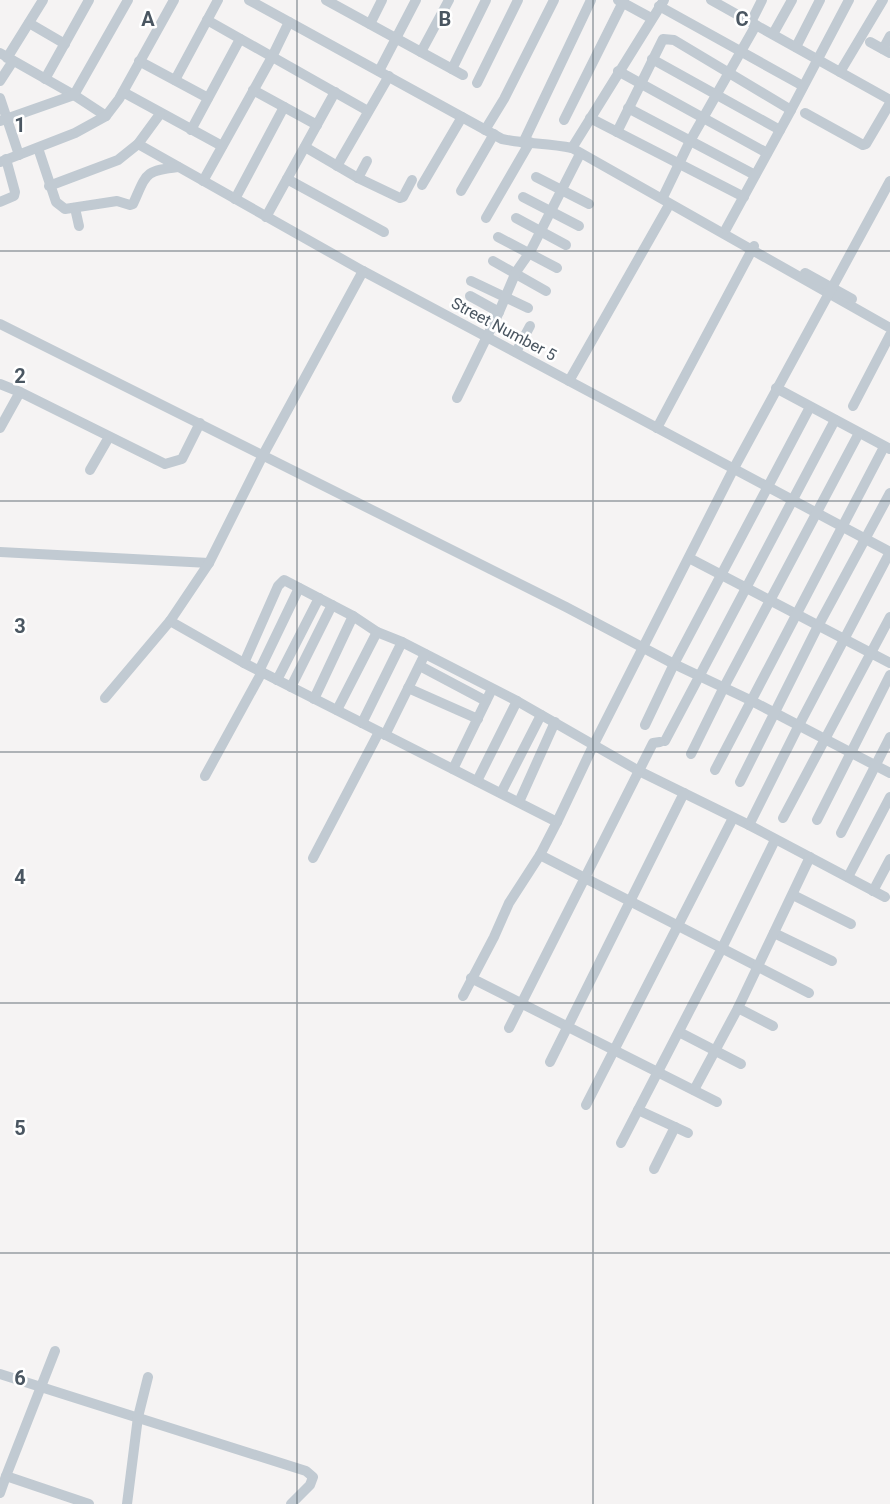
<svg xmlns="http://www.w3.org/2000/svg" width="890" height="1504" viewBox="0 0 890 1504" font-family="Roboto,sans-serif">
<style>
.lines{fill:none;stroke-linecap:round;stroke-linejoin:round}
.minor{stroke:#c1cad2;stroke-width:10}
.grid{fill:none;stroke:#4a5661;stroke-width:1.5;stroke-opacity:0.55}
.labels{text-anchor:middle;dominant-baseline:central;stroke-width:5;stroke-linejoin:round;paint-order:stroke}
.street-label{font-size:16px;fill:#4a5661;stroke:#fff}
.grid-label{font-size:20px;text-anchor:middle;font-weight:bold;fill:#4a5661;stroke:#fff;stroke-width:5;stroke-linejoin:round;paint-order:stroke}
</style>
<rect width="100%" height="100%" fill="#f5f3f3"/>
<g class="lines">
<g class="minor">
<path d="M249,0L502,139C525,144 548,143 572,148"/>
<polyline points="326,0 463,75"/>
<polyline points="618,0 651,18"/>
<polyline points="664,0 572,148 890,328"/>
<polyline points="711,0 890,100"/>
<polyline points="659,6 803,86"/>
<polyline points="207,20 368,111"/>
<polyline points="751,22 762,0"/>
<polyline points="29,23 65,44"/>
<polyline points="370,24 382,0"/>
<polyline points="773,34 792,0"/>
<polyline points="870,42 890,53"/>
<polyline points="796,47 820,0"/>
<polyline points="883,49 890,36"/>
<polyline points="421,52 449,0"/>
<polyline points="0,53 74,95 106,116"/>
<polyline points="7,58 43,0"/>
<polyline points="652,59 780,130"/>
<polyline points="139,61 208,98"/>
<polyline points="452,69 486,0"/>
<polyline points="379,71 416,0"/>
<polyline points="618,71 767,153"/>
<polyline points="840,72 883,0"/>
<polyline points="45,79 89,0"/>
<polyline points="175,80 218,0"/>
<polyline points="0,81 13,61"/>
<polyline points="477,83 518,0"/>
<polyline points="253,90 317,125"/>
<polyline points="123,92 222,146"/>
<polyline points="0,98 19,155"/>
<polyline points="628,108 755,175"/>
<polyline points="805,113 863,145 866,144 890,103"/>
<polyline points="590,118 744,197"/>
<polyline points="564,120 624,0"/>
<polyline points="0,121 74,95 128,0"/>
<polyline points="191,130 240,39"/>
<polyline points="485,130 504,99 554,0"/>
<polyline points="617,132 663,39 674,40 791,110 849,0"/>
<polyline points="523,143 591,0"/>
<polyline points="138,144 363,271 890,552"/>
<polyline points="305,147 358,178 400,198 403,197 412,180"/>
<path d="M38,148L56,202L65,209L117,201L130,205L133,204C147,173 144,171 178,167"/>
<polyline points="0,162 75,133 106,116 119,99 174,0"/>
<polyline points="337,166 389,76"/>
<polyline points="536,177 589,204"/>
<polyline points="358,178 367,161"/>
<polyline points="287,179 384,232"/>
<polyline points="203,181 272,57 289,22"/>
<polyline points="422,185 462,117"/>
<polyline points="49,186 118,160 138,144 160,114"/>
<polyline points="461,191 494,134"/>
<polyline points="664,195 690,141 756,25"/>
<polyline points="523,197 579,226"/>
<polyline points="235,199 284,107"/>
<polyline points="0,202 14,196 15,192 6,159"/>
<polyline points="75,208 79,226"/>
<polyline points="266,217 335,92"/>
<polyline points="486,218 530,142"/>
<polyline points="516,218 566,245"/>
<polyline points="726,229 791,110"/>
<polyline points="498,237 557,268"/>
<polyline points="493,261 546,291"/>
<polyline points="805,273 852,299"/>
<polyline points="471,281 528,308"/>
<polyline points="470,296 499,312"/>
<polyline points="0,324 566,607 674,664 750,700 890,773"/>
<polyline points="516,352 530,326"/>
<polyline points="569,381 669,205"/>
<polyline points="0,384 20,392 165,464 182,459 200,423"/>
<polyline points="776,388 890,449"/>
<polyline points="457,398 499,312 516,272 530,252 580,154"/>
<polyline points="853,406 890,335"/>
<polyline points="0,428 20,392"/>
<polyline points="657,428 754,246"/>
<polyline points="90,470 109,437"/>
<polyline points="0,552 209,563"/>
<polyline points="689,558 890,663"/>
<polyline points="170,621 244,663 557,822"/>
<polyline points="244,663 278,586 284,580 353,616 377,632 402,642 517,701 639,771 749,825 885,897"/>
<polyline points="420,666 486,701"/>
<polyline points="259,671 299,588"/>
<polyline points="277,680 319,598"/>
<polyline points="291,687 332,605"/>
<polyline points="408,688 478,719"/>
<polyline points="105,698 170,621 209,563 263,455 363,271"/>
<polyline points="314,699 353,616"/>
<polyline points="337,710 377,632"/>
<polyline points="362,723 402,642"/>
<polyline points="645,725 674,664 810,407"/>
<polyline points="385,735 425,654"/>
<polyline points="665,741 835,420"/>
<polyline points="691,754 724,687 859,433"/>
<polyline points="453,769 492,689"/>
<polyline points="715,770 884,447"/>
<polyline points="205,776 262,672"/>
<polyline points="477,781 517,701"/>
<polyline points="740,782 818,626 890,493"/>
<polyline points="501,793 541,715"/>
<polyline points="519,802 555,722"/>
<polyline points="783,818 890,617"/>
<polyline points="817,820 890,675"/>
<polyline points="749,825 799,725 890,552"/>
<polyline points="841,833 890,737"/>
<polyline points="540,855 809,993"/>
<polyline points="313,858 379,732"/>
<polyline points="848,877 890,797"/>
<polyline points="873,891 890,859"/>
<polyline points="793,895 851,924"/>
<polyline points="774,933 832,961"/>
<polyline points="471,978 717,1102"/>
<polyline points="463,996 494,937 509,903 540,855 557,822 594,744 734,468 890,181"/>
<polyline points="738,1008 773,1026"/>
<polyline points="509,1028 653,743 660,742"/>
<polyline points="679,1032 741,1064"/>
<polyline points="550,1062 684,793"/>
<polyline points="694,1090 738,1008 810,857"/>
<polyline points="586,1105 733,818"/>
<polyline points="638,1110 688,1133"/>
<polyline points="621,1143 722,948 775,840"/>
<polyline points="654,1169 675,1127"/>
<polyline points="55,1351 6,1476 89,1504"/>
<polyline points="0,1374 306,1471 313,1477 310,1485 291,1504"/>
<polyline points="0,1493 6,1476"/>
<polyline points="127,1504 138,1417 148,1377"/>
</g>
</g>
<path class="grid" d="M297,0V1504M593,0V1504M0,251H890M0,501H890M0,752H890M0,1003H890M0,1253H890"/>
<g class="labels">
<g class="street-label">
<text transform="translate(504 329) rotate(28)">Street Number 5</text>
</g>
</g>
<g class="grid-label">
<text x="148" y="26">A</text>
<text x="445" y="26">B</text>
<text x="742" y="26">C</text>
<text x="20" y="132">1</text>
<text x="20" y="383">2</text>
<text x="20" y="633">3</text>
<text x="20" y="884">4</text>
<text x="20" y="1135">5</text>
<text x="20" y="1385">6</text>
</g>
</svg>
